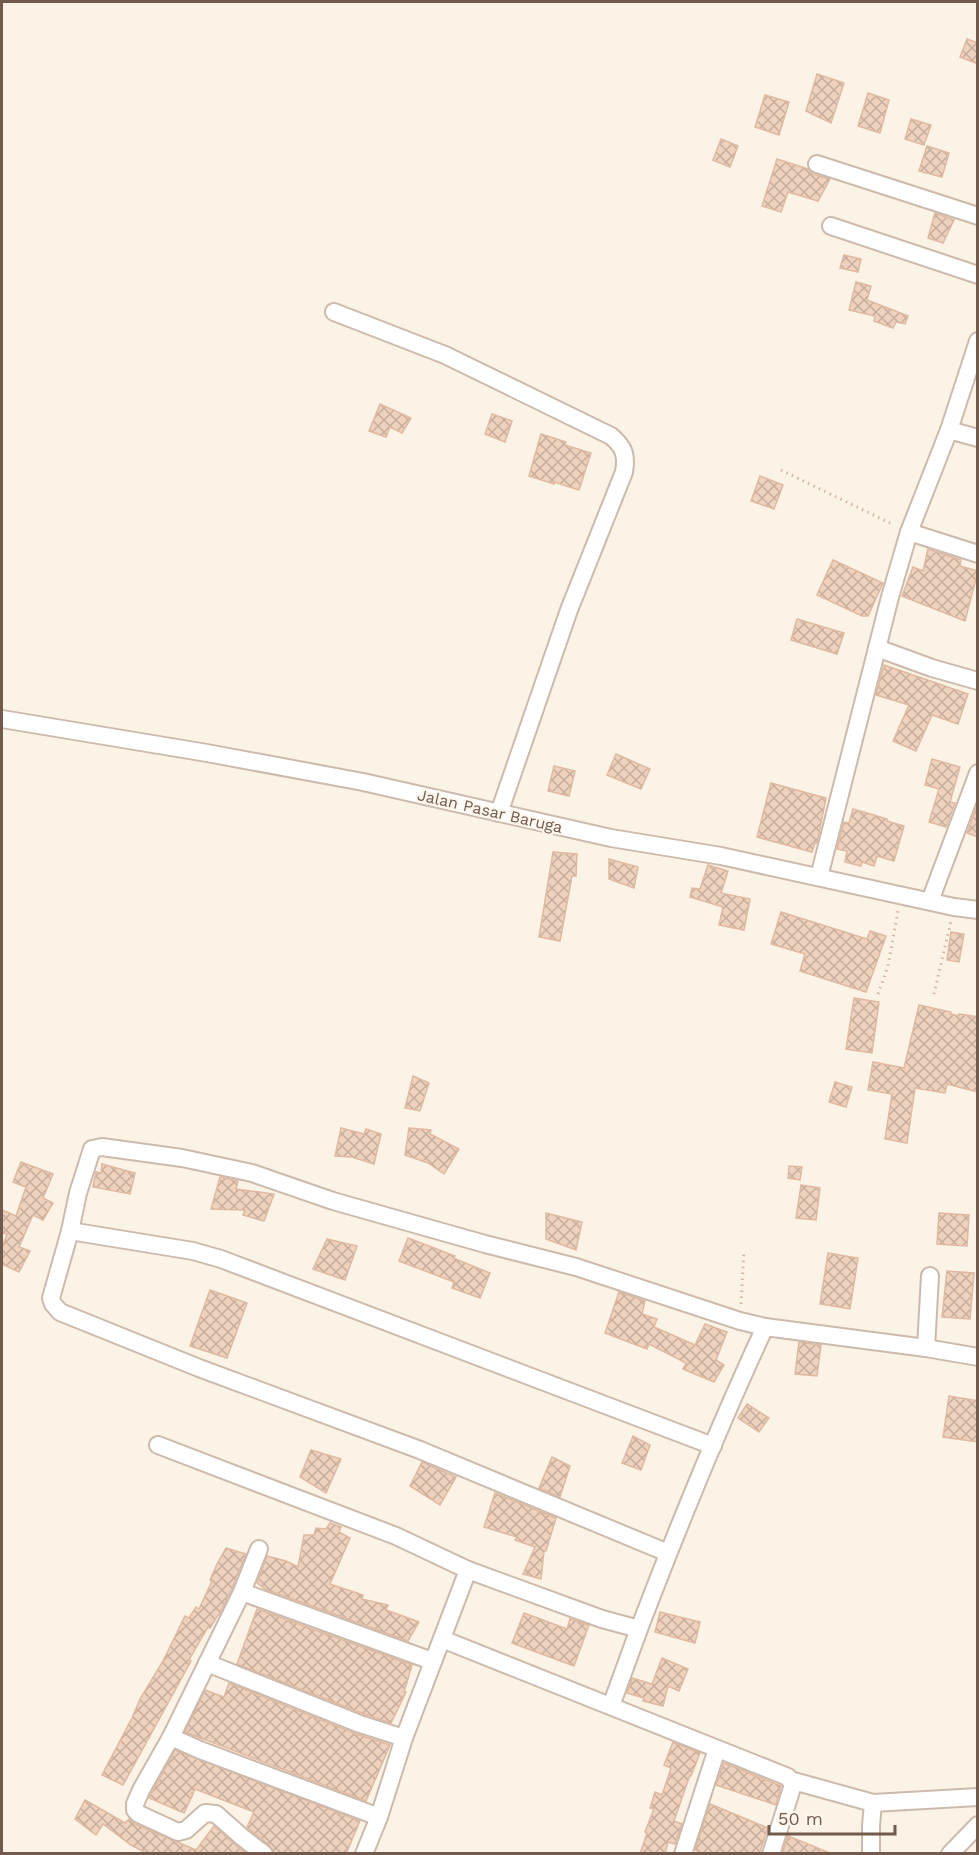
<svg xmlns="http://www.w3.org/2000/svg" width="979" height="1855" viewBox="0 0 979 1855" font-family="'Work Sans',sans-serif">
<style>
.building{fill:url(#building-cross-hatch);stroke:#e0b9a0;stroke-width:1.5}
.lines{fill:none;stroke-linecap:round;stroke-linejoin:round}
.minor-casing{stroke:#ccbbac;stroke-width:20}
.path{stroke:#d4b6a2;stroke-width:3;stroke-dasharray:1.5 4.5;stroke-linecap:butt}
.minor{stroke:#fff;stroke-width:16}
.labels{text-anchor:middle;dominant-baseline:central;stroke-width:4.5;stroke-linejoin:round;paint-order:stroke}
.street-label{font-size:16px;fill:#725a4c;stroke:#fef7eb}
</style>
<defs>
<pattern id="building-cross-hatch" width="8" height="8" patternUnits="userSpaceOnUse" patternTransform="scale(1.5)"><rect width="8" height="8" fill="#efd2be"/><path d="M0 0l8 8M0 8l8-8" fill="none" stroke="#c6ad9d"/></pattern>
</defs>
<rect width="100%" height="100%" fill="#fbf3e5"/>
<g class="building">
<polygon points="967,39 978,43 978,64 960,57"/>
<polygon points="817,74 844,83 831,123 806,111"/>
<polygon points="868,93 889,100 880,133 858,126"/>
<polygon points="765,95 789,102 779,135 755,127"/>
<polygon points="911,119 931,125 924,145 905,139"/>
<polygon points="721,139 738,146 730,167 713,160"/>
<polygon points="927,146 949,153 942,177 919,171"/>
<polygon points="777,159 808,169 813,174 830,179 818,201 788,192 781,212 762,206"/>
<polygon points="935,213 954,220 943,243 928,238"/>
<polygon points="844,255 861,259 858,272 840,268"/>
<polygon points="856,282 871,286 867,300 908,316 905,324 896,322 893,328 874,321 875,316 849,310"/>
<polygon points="380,404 411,418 402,433 390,427 386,437 369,431"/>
<polygon points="492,414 512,421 505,442 485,434"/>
<polygon points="541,434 566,442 565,445 591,453 579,490 554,482 554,484 529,476"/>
<polygon points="760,476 783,485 774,509 751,501"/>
<polygon points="928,549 961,560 960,566 978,571 965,621 902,596 913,567 923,571"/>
<polygon points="833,560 883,583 868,616 862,616 817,595"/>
<polygon points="797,619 844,633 837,654 791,640"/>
<polygon points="884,665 968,694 958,724 932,715 916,751 893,741 909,705 876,695"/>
<polygon points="616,754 650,769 641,789 607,775"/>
<polygon points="932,759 960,767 950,802 955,803 946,827 929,822 939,789 925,785"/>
<polygon points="554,766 575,771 569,796 548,791"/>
<polygon points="771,783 826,798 817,843 815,843 812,852 757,837"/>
<polygon points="853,809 874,815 887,819 887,821 904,826 894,861 877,856 874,866 862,862 861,866 845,862 847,851 837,849 844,822 849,823"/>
<polygon points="976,809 978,810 978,837 967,833"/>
<polygon points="553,852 577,854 576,876 572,876 560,941 539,937"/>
<polygon points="609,859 638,867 634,888 609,879"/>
<polygon points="708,865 728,871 721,893 750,899 744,930 719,925 723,907 690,897 692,888 700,889"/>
<polygon points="781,912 867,939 870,931 886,936 866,992 800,971 805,954 771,944"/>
<polygon points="951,932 964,934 959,962 947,960"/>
<polygon points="854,998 879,1002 872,1053 846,1049"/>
<polygon points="919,1005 951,1012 951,1014 959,1016 959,1014 978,1017 978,1092 947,1084 945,1093 915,1088 907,1143 885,1139 892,1094 868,1090 873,1062 904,1068"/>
<polygon points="413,1076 429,1083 420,1111 405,1108"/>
<polygon points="835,1082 852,1087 846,1107 829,1102"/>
<polygon points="341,1128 364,1134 366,1129 381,1134 374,1164 352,1157 335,1156"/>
<polygon points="409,1128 431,1130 430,1134 459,1149 444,1174 428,1163 405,1155"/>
<polygon points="21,1162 53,1174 43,1198 53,1203 43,1220 33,1215 19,1247 30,1251 19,1272 2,1264 2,1248 7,1234 2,1233 2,1210 16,1216 26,1187 13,1182"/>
<polygon points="102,1164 135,1173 130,1194 93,1187 96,1172 101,1173"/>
<polygon points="789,1166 802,1167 800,1180 788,1178"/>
<polygon points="220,1177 238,1181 236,1189 274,1194 264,1221 243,1215 245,1210 211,1209"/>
<polygon points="801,1185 820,1188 816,1220 796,1218"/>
<polygon points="546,1213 582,1222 576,1250 546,1239"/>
<polygon points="939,1213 969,1215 967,1246 937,1244"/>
<polygon points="408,1238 455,1256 453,1258 490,1273 480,1298 452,1288 454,1282 399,1261"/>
<polygon points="327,1239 357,1246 345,1280 313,1269"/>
<polygon points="828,1253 858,1258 850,1309 820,1304"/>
<polygon points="947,1271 974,1273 970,1319 942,1317"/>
<polygon points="210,1290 247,1303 227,1358 190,1346"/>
<polygon points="619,1292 645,1301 642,1314 657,1319 654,1327 695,1345 705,1324 727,1332 716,1360 724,1365 714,1382 683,1369 686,1363 649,1344 647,1349 605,1333"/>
<polygon points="799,1342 821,1345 817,1376 795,1374"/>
<polygon points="949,1396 978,1401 978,1442 943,1437"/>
<polygon points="747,1404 769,1418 759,1432 738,1418"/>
<polygon points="633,1436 650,1445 641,1470 622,1463"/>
<polygon points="311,1450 341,1459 326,1493 300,1477"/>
<polygon points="552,1457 570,1466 560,1497 539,1488"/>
<polygon points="422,1462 456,1477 440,1505 410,1486"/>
<polygon points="495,1493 556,1518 546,1551 544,1551 541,1579 523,1574 535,1547 515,1540 517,1537 484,1527"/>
<polygon points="330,1523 341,1527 339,1532 350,1538 330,1584 363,1595 362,1599 388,1605 386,1610 419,1622 408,1641 265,1589 257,1583 267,1556 286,1561 298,1567 304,1535 314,1535 316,1528 326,1529"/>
<polygon points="226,1548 246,1554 232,1588 219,1615 218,1615 210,1628 208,1627 189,1660 191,1661 123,1785 102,1775 132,1718 140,1699 163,1661 185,1616 189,1618 196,1607 199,1609 212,1581 210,1580 217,1564"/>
<polygon points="257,1609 412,1665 404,1692 406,1692 391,1723 364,1714 237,1664"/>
<polygon points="660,1612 700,1622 695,1643 655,1632"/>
<polygon points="524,1613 567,1629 570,1619 589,1625 574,1666 512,1643"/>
<polygon points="662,1658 688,1669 679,1691 668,1686 663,1706 643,1701 644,1698 627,1693 632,1678 652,1684"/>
<polygon points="229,1683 356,1734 390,1745 366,1801 185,1732 205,1690 224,1697"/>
<polygon points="673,1742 700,1753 691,1776 690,1775 674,1821 682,1824 675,1844 668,1842 665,1854 640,1854 647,1833 645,1832 654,1809 650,1808 655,1792 662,1795 671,1768 664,1765"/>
<polygon points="175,1750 360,1821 346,1854 274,1854 270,1846 247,1827 254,1812 195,1789 193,1793 191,1793 193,1794 184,1813 149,1798"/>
<polygon points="724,1763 781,1786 776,1805 716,1785"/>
<polygon points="85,1800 125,1823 129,1819 135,1824 196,1850 214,1826 246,1854 148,1854 131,1845 103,1824 96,1835 75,1819"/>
<polygon points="710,1804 768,1828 759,1854 705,1854 695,1850"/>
<polygon points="788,1836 830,1853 830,1854 782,1854"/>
</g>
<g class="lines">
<defs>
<g id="minor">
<polyline points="817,164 978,216"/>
<polyline points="831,226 978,275"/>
<path d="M334,312L445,355L611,436C624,447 627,455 624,472L569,610L499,813"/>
<polyline points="949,430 978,438"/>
<polyline points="909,532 978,554"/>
<polyline points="877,648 932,668 978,681"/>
<polyline points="2,719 207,753 363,782 611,838 721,856 954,907 978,910"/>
<polyline points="819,877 890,597 909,532 949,430 978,341"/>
<polyline points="930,901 978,773"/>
<polyline points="70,1231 193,1251 221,1259 713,1446"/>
<polyline points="765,1327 926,1348 978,1357"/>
<polyline points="926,1348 930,1276"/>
<polyline points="158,1445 396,1536 468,1570"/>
<polyline points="259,1549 242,1592 171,1737 141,1790 135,1804 135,1810 139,1814 178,1832 186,1830 205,1813 216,1814 242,1837 264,1854"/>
<polyline points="242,1592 432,1661"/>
<polyline points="442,1639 788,1777 792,1783 792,1788 771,1854"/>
<polyline points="207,1663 360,1724 404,1738"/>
<polyline points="611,1706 639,1629"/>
<polyline points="171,1737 200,1750 379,1817"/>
<polyline points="790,1780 873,1803 978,1797"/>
<path d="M364,1854L379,1817L404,1738L468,1570L602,1619L639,1629C678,1527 719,1426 765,1327L740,1321L576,1267L485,1244L333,1201L252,1173L182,1158L102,1147L92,1149L78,1193L70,1231L51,1298L53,1304L60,1312L199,1368L420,1450L668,1553"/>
<polyline points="683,1854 717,1749"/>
<polyline points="871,1854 871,1826 873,1803"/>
<polyline points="950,1854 978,1825"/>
</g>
</defs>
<use href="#minor" class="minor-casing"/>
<g class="path">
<polyline points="781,470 894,525"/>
<polyline points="878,994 888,966 898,911"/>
<polyline points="934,994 951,921"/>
<polyline points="741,1304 744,1251"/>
</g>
<use href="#minor" class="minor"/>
</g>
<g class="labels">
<g class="street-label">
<text transform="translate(490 811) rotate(13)">Jalan Pasar Baruga</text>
</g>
</g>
<rect width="979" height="1855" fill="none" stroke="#725a4c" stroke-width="6"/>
<path d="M769 1825v9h126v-9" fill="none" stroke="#725a4c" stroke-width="3"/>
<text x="778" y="1825" font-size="18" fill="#725a4c" stroke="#fef7eb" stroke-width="4.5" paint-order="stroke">50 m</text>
</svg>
